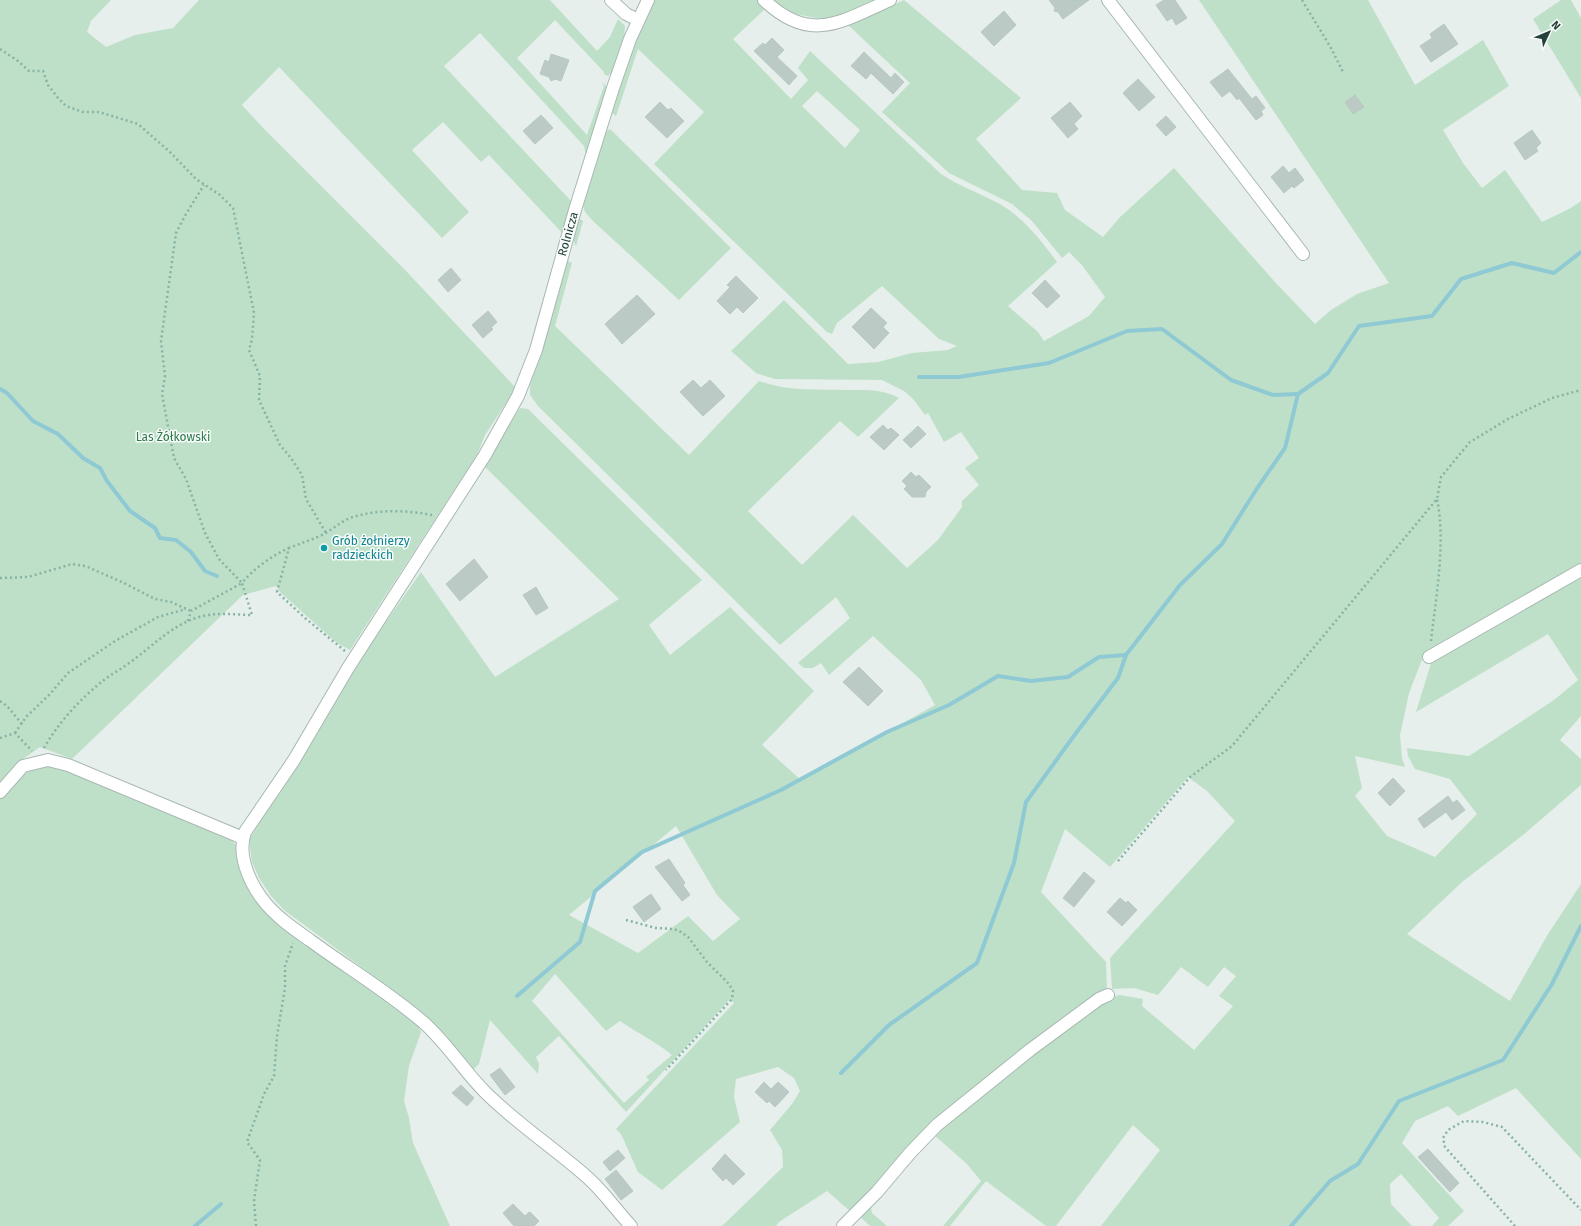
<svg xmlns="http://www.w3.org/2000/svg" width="1581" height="1226" viewBox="0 0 1581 1226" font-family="'Fira Sans',sans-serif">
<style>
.green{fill:#bfe0c8;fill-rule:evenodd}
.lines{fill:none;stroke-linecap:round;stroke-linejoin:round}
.stream{stroke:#8ec9d4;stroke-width:4}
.building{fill:#bbcac4;stroke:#b8c9c2}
.minor-casing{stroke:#a8b8b2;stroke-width:14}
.path{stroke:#86b3a5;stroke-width:2.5;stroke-dasharray:2 3;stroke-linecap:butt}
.minor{stroke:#fff;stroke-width:12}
.culture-dot{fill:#0f9aa8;stroke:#f7fbf9;stroke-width:1.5}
.labels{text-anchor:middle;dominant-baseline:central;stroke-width:3;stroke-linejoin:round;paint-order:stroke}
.street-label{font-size:12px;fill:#24423a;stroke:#f7fbf9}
.park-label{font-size:12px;fill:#2d7a4b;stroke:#f7fbf9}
.culture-label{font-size:12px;fill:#0d838f;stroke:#f7fbf9;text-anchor:start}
</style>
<rect width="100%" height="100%" fill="#e6efeb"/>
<g class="green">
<path d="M0,0H111L91,21L87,32L106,47L135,35L173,28L199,0H550L597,51L610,37L618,19L625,26C624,43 621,64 608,76L604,74V72L555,20L517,58L587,135L604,86L601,82L609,88L586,156L584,146L480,33L444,66L573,203L564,235L489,155L481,162L443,122L412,150L469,212L442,238L279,67L242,105L265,130L406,271L516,388L485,435L477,455L350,650L337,643L281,593L276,586L243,595L72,759L40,747L23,759L0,783Z"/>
<path d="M653,0H758L765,7L764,10L733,39L791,99L808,80L798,68L810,51L941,174C959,186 979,193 998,203C1023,217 1041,240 1057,262L1008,306L1038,332L1044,341L1089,316L1105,297L1082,265L1069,252L1062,258L1032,221L1012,204L949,173L882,112L910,83L848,25L904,0L1021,98L976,139L1022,190L1057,193L1065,210L1103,237L1120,217L1174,168L1275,282L1315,324L1331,310L1357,294L1389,283L1199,0H1368L1415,85L1483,40L1509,86L1443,130L1463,163L1482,188L1505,170L1542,222L1569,209L1581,201V564L1423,657L1409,693L1400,735L1402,758L1405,767L1355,756L1362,788L1355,796L1387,836L1435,857L1477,814L1450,779L1415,769L1408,756L1407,748L1469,756L1554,700L1578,680L1548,634L1416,712L1432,660L1581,574V716L1560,740L1581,759V785L1523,835L1462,882L1407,934L1510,1001L1548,934L1581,884V1159L1516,1088L1458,1116L1448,1106L1415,1121L1402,1143L1464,1211L1448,1226H1432L1439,1218L1401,1174L1390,1184L1391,1204L1412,1226H1101L1160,1150L1133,1125L1056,1226H1046L986,1181L950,1226H943L981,1181L967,1164L933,1134L965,1107L1109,997L1120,995L1143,999L1142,1006L1194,1050L1233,1006L1219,996L1236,976L1224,967L1208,987L1181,967L1158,995L1134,988L1112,989L1110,958L1235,821L1207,791L1188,777L1110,867L1065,829L1041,892L1106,962L1107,990L940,1118L851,1212L827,1191L779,1222L776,1226H722L783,1167L782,1150L770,1130L792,1104L800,1091L794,1078L778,1067L736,1079L734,1097L740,1122L662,1190L638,1172L621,1134L616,1129L734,1003L730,999L626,1112L559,1036L536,1057L539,1064L538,1074L490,1020L479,1064L472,1071L446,1035L368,972L284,910L271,896L259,878L252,862L249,840L364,653L421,572L495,677L619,599L484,466L520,408L528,409L702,580L649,625L670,655L730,607L814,691L762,745L801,780L935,705L921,680L873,636L829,675L821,663L813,668H804L798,663L850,618L836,597L780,645L538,406L530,395V385L551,322L566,260L572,263L555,326L689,455L759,381C788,392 819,389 848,390C866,390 883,389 899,398L858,437L840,421L748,511L802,565L853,515L907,568L938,540L962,507V501L979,485L965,468L979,458L961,432L944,442L928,413L925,415L914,400L904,391L882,380L775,379L756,373L731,351L784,300L848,364L878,362L912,353L948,350L957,346L939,339L882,286L837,323L832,334L827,332L654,164L704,112L638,49L616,116L612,113L633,44ZM817,91L860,130L845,148L802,106ZM676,826L717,895L740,919L713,941L688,916L638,953L569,915ZM555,974L606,1031L620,1021C637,1033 655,1041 672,1055L646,1077L649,1080L624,1103L532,1001Z"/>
<polygon points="772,0 879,0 827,20 790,13"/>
<polygon points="1561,0 1571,0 1581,18 1581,98 1533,19"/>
<polygon points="610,129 731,248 679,300 593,221 585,212 582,203 605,132"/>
<path d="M580,219L583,221L576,246C571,239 575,228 577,220Z"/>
<path d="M47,766H58L229,838L237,846L253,891L417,1023L421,1032L409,1066L404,1101L409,1118L413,1143L450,1226H0V797C16,778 22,772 47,766Z"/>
<polygon points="876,1197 871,1208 872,1213 887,1226 870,1226 859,1216"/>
</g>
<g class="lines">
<g class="stream">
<polyline points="919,377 959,377 1049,363 1127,331 1162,329 1231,380 1273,395 1298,394"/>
<polyline points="0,389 7,393 33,421 58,434 83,458 100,468 107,481 130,511 155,528 160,538 176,540 191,552 205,571 217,576"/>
<polyline points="517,996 580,942 595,891 642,852 781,790 887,732 949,705 998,676 1031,681 1068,677 1099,657 1126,655"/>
<polyline points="841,1073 889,1025 977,963 1014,863 1026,802 1076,733 1118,678 1126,655 1180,585 1222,544 1256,490 1285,448 1298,394 1328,373 1359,326 1432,316 1461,279 1512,263 1554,273 1581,252"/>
<polyline points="195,1226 221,1204"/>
<polyline points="1291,1226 1330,1181 1358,1164 1399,1101 1503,1060 1552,984 1581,926"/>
</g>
</g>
<g class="building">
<polygon points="1049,0 1089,0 1063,19 1058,12 1054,11 1055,8"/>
<polygon points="1164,0 1175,0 1187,18 1176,25 1172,18 1167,21 1156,5"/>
<polygon points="1004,11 1016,25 994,46 981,32"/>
<polygon points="1444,24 1458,44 1431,62 1420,46 1432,38 1430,34"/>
<polygon points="772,38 784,50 777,57 797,76 789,85 754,51 763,43 765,45"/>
<polygon points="864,52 891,78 895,73 904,82 893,94 871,73 866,79 851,66"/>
<polygon points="551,54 569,60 561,81 555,79 551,81 549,77 540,74 545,60 549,62"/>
<polygon points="1228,69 1252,99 1256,96 1265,108 1261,111 1263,115 1256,120 1239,98 1237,100 1230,91 1222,97 1210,82"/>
<polygon points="1138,79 1155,97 1139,111 1123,93"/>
<polygon points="1355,95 1364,107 1353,114 1345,102"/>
<polygon points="660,102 668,110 671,108 684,121 667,138 645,117"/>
<polygon points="1070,102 1082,116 1074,124 1078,129 1068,138 1051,118"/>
<polygon points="541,115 553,128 535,144 523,131"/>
<polygon points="1166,116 1176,127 1166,136 1156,125"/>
<polygon points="1532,130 1541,143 1536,148 1538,151 1525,160 1514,143"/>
<polygon points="1283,166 1289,173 1295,168 1304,180 1294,188 1292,186 1284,193 1271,177"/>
<polygon points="451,268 461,280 448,292 438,280"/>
<polygon points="736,276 758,298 743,313 737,307 730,314 717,301 730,287 727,285"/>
<polygon points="1045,280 1060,296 1047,308 1032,293"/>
<polygon points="637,295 655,314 622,344 605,324"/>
<polygon points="871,308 887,323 883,327 889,333 874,349 852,327"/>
<polygon points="488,311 497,322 491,328 493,329 483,338 472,325"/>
<polygon points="693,380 701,388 710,380 725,396 703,416 680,392"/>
<polygon points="883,425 888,430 891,428 899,435 884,450 870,437"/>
<polygon points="918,426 926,434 911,448 903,440"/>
<polygon points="911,472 916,477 919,475 931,487 926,492 925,497 912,497 904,489 907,486 902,481"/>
<polygon points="474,559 488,577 460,601 446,584"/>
<polygon points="536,587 548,608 536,615 523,595"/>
<polygon points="859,667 883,691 868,706 843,682"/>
<polygon points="1393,778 1405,791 1390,806 1378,793"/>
<polygon points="1448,796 1453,803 1457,800 1465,810 1452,820 1446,812 1424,828 1418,819"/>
<polygon points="669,859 685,883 683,885 690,895 682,901 655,867"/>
<polygon points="1084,872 1095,881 1074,907 1063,898"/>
<polygon points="651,894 661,909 644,922 633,907"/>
<polygon points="1120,898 1126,903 1128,901 1137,910 1122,926 1107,912"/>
<polygon points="500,1068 515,1087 505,1095 490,1075"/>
<polygon points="764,1082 771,1089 778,1082 789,1092 775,1107 769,1101 767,1103 755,1092"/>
<polygon points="461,1085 474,1098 467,1106 452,1093"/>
<polygon points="1428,1149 1459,1183 1450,1192 1418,1157"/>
<polygon points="618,1150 625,1158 610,1171 603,1162"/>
<polygon points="725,1154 745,1174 733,1185 726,1178 723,1181 712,1169"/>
<polygon points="616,1170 633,1191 621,1200 605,1179"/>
<polygon points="513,1204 525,1216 529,1212 531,1213 539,1221 534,1226 514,1226 503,1213"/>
</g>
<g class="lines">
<defs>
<g id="minor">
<polyline points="611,0 626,14 638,20"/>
<path d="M764,0C810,44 840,22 890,0"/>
<polyline points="1108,0 1303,254"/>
<polyline points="1429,657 1581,570"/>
<polyline points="0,792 23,766 48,760 68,765 243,838"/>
<path d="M631,1226C616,1210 604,1192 587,1177C554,1148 516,1123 485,1092C463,1070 447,1043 423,1022C388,992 348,968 311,941C294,929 275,916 263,900C249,882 237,854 245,832L294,760L348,668L485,455L518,396L536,350L575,210L613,88L630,39L648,0"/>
<polyline points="843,1226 877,1192 910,1153 937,1125 1030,1050 1099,999 1108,995"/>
</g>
</defs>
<use href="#minor" class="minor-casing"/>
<g class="path">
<polyline points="1302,0 1331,48 1343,72"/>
<polyline points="0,49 18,61 29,71 43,71 48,85 58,98 66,106 83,112 99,112 138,124 170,152 196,179 220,195 233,208 254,313 252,339 249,350 260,376 259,400 280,445 291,458 302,475 306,499 326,533"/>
<polyline points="0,578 28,577 72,564 85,566 122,582 155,599 171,602 191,611"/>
<polyline points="188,621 191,611 242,583 219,559 205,533 186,479 174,458 162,394 165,377 161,341 176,233 186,214 204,185"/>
<path d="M1431,641C1436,597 1446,542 1437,499"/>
<path d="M345,651L305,618L277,592L289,548C301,543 312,540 324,534C333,529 340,522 350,518C376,509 406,510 432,515"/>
<polyline points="0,701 7,706 22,724"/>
<polyline points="15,733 26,717 50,694 68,673 115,641 158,617 186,609"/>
<polyline points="0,738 15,733 32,751"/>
<path d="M44,748C58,723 81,698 104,680C113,673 123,668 132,661C155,644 174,623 203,616C219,612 236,615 252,615L242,583C253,569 273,555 289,548"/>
<polyline points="1118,861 1190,777 1232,746 1437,499 1441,477 1470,442 1508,419 1552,398 1581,390"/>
<polyline points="626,920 656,928 674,929 681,932 688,937 707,962 729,984 733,991 732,999 666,1070"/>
<polyline points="256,1226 254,1201 260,1160 247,1142 264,1094 274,1076 277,1036 285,988 285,966 293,943"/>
<polyline points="1515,1226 1445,1147 1443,1138 1448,1130 1464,1121 1483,1122 1502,1127 1581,1210"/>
</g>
<use href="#minor" class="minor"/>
</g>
<circle class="culture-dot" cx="324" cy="548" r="4"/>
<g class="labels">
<g class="street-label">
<text transform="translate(568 234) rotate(-74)">Rolnicza</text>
</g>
<g class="park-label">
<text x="173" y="437">Las Żółkowski</text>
</g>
<g class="culture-label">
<text x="332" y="541">Grób żołnierzy<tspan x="332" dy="14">radzieckich</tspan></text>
</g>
</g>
<g transform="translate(1549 32) rotate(46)" stroke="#f7fbf9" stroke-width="3" paint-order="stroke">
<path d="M0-3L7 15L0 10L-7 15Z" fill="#24423a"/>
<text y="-6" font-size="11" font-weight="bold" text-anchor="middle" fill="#24423a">N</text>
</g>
</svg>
